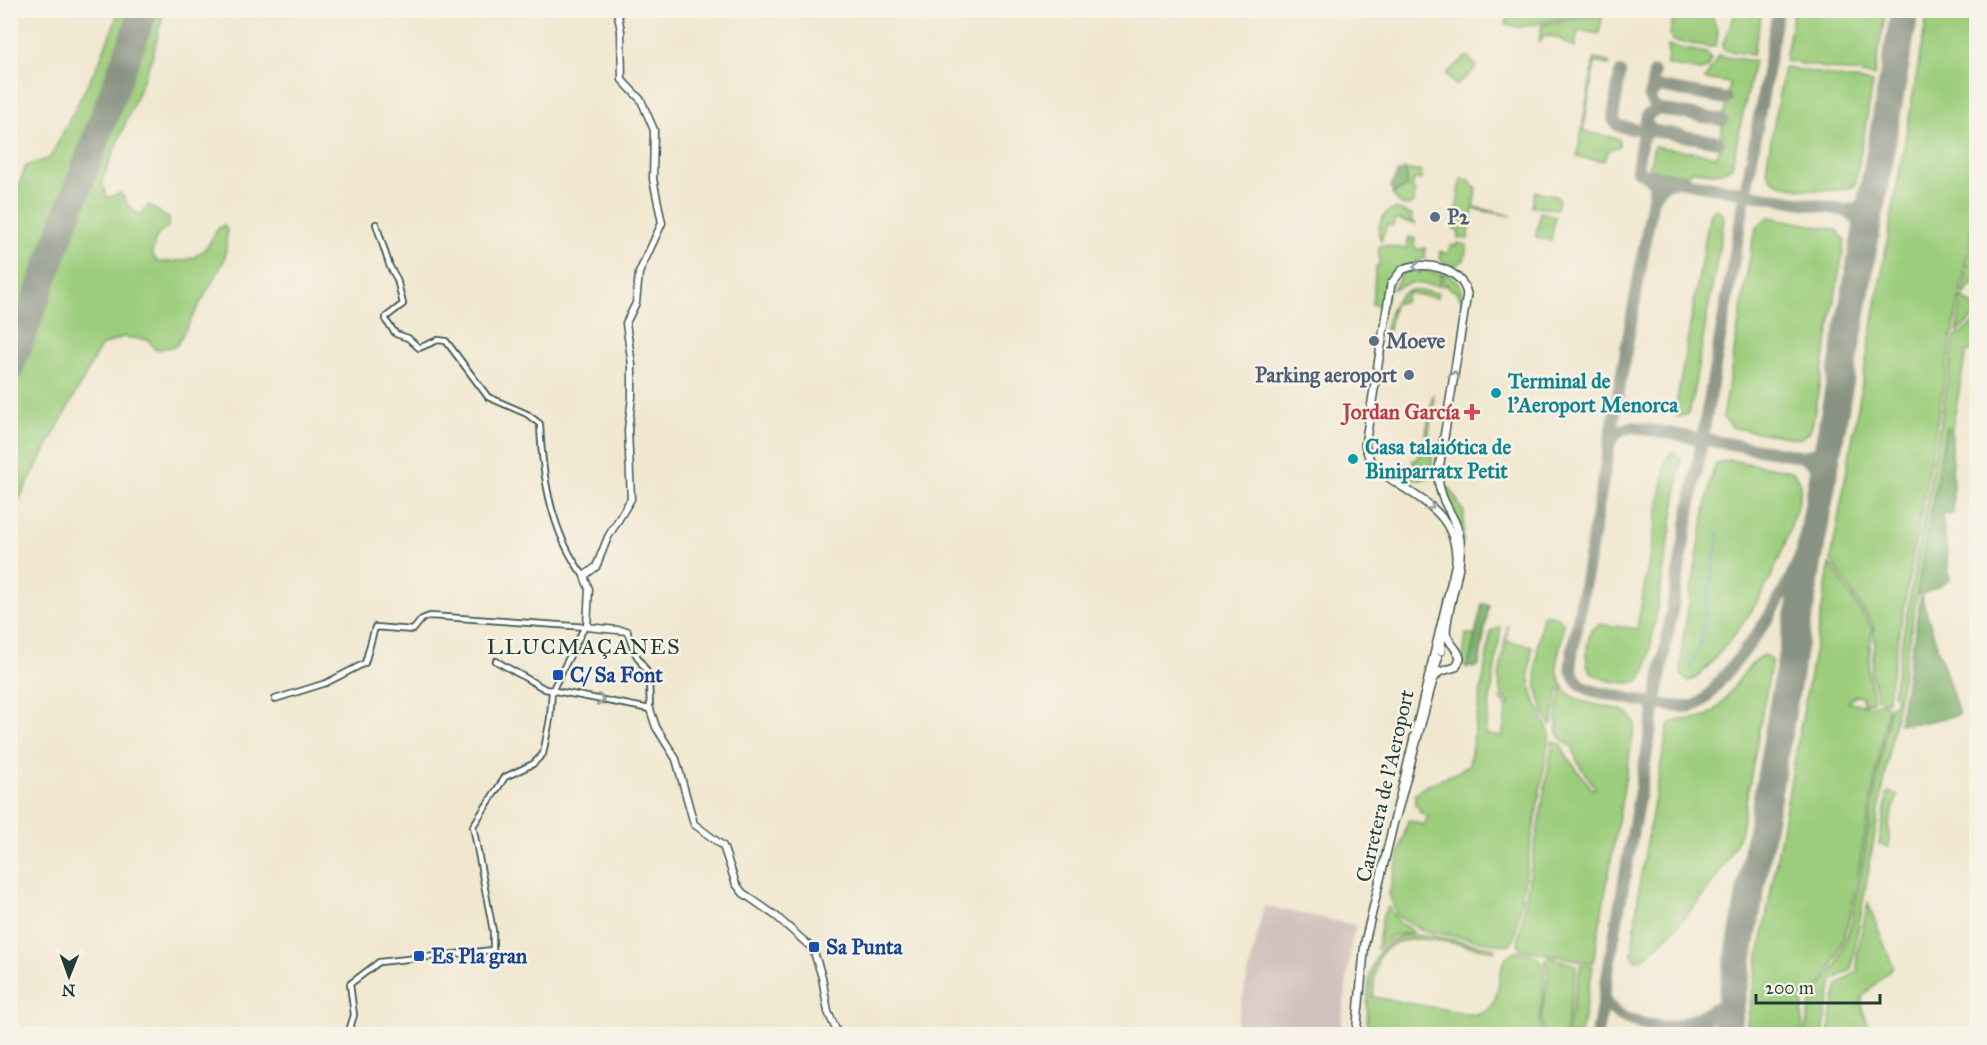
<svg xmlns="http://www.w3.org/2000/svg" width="1987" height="1045" viewBox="0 0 1987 1045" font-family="'IM FELL Great Primer',serif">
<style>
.industrial{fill:#d1c0bc}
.green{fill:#9ccd7c;stroke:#5e8558;stroke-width:1.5}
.forest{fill:#7db06c;stroke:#4e7650;stroke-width:1.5}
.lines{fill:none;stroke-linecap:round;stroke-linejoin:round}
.stream{stroke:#5fa6d5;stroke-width:1.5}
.taxiway{stroke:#889282;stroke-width:12}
.runway{stroke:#889282;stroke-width:28}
.minor-casing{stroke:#3e564b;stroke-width:8}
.tertiary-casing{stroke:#3e564b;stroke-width:9}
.secondary-casing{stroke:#3e564b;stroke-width:10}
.minor{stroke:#fff;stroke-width:4.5}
.tertiary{stroke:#fff;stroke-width:6}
.secondary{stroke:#fff;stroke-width:7}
.oneway{stroke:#8f9e9a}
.service-dot{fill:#5c6f8a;stroke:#f7f3e8;stroke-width:2}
.culture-dot{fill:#0f9aa8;stroke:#f7f3e8;stroke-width:2}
.health-dot{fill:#e0444e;stroke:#f7f3e8;stroke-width:2}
.transit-dot{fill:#1a4fb4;stroke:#f7f3e8;stroke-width:2}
.labels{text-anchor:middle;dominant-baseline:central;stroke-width:5;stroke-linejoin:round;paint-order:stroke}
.service-label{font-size:21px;font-weight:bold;fill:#4e5e75;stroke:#f7f3e8;text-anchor:start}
.culture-label{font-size:21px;font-weight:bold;fill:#0d838f;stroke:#f7f3e8;text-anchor:start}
.health-label{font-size:21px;font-weight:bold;fill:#be3a42;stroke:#f7f3e8;text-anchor:end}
.transit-label{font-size:21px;font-weight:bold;fill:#164399;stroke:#f7f3e8;text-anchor:start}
.street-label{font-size:21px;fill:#1f3d34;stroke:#f7f3e8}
.neighbourhood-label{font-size:22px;letter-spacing:1.5px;fill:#1f3d34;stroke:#f7f3e8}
</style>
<rect width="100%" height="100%" fill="#f7f3e8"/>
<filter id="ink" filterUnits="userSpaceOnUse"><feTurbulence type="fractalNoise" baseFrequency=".0167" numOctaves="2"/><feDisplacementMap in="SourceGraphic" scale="12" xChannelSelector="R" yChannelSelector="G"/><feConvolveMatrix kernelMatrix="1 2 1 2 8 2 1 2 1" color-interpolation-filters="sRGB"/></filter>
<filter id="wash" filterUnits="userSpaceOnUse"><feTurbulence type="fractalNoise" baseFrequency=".008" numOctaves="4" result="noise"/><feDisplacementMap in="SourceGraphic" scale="24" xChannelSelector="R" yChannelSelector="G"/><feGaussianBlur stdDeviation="1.35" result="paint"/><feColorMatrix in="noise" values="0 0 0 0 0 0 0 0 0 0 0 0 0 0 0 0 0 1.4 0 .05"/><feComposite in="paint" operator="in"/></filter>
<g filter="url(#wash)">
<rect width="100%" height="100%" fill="#f1e7cf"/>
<polygon class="industrial" points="1264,906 1356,925 1352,941 1340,1034 1234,1034"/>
<g class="green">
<polygon points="1737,10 1762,11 1753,55 1724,50 1722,46"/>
<polygon points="1928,10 1976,11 1976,201 1953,335 1950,336 1952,337 1949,355 1887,701 1878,699 1871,673 1875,643 1873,625 1831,560"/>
<polygon points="119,11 136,11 11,347 11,205 26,166 50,158 101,58"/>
<path d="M152,11H164L152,58L102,181L107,198L121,193L128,205L140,216L149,205L169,219V225L156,237L152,253L157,262C178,261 196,263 209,244C214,236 215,229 224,225L227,231L225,259L176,346L155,350L149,340L123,337L101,346L11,514V390Z"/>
<polygon points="1508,11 1508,10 1609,11 1518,27 1506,24"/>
<polygon points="1674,11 1710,11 1718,32 1716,46 1711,47 1673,41 1670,35"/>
<polygon points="1794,11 1886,11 1874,76 1785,61"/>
<path d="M1602,15L1599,34L1578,30L1575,48C1563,44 1559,33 1543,37L1539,43L1542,25Z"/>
<polygon points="1668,46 1707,53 1711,59 1707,69 1700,71 1667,65"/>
<polygon points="1467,56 1477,67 1456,86 1446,74"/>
<path d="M1718,56L1754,61L1732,166C1721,177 1705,172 1691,170L1689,176L1649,169L1654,146L1717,156L1730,83L1705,79Z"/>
<polygon points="1594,59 1609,62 1609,65 1595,63 1583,131 1619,139 1619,146 1609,150 1604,161 1577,157"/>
<path d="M1784,67L1873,83L1855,185C1841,194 1786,191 1773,180C1767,176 1766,170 1767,163Z"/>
<polygon points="1403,169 1422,172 1421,180 1414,179 1412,190 1416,191 1413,203 1407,206 1401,205 1392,194 1407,186 1407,175"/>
<polygon points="1461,179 1470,180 1472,186 1477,188 1474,207 1512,216 1473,209 1468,239 1458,238 1459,231 1454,230"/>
<polygon points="1535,191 1554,195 1559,199 1557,209 1532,207"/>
<path d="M1395,209L1412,215L1411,220L1416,224L1395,219L1393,226L1387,225L1381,241C1375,229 1382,212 1395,209Z"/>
<polygon points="1716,209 1723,214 1724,220 1691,406 1687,414 1677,417 1676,406 1710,212"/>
<polygon points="1540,212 1555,216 1551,241 1536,237"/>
<polygon points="1769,217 1837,230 1845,240 1813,422 1809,432 1799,439 1734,428 1723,418 1753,239 1758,225"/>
<polygon points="1976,218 1976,279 1964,295 1963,292"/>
<polygon points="1409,237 1415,239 1414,245 1417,250 1425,248 1425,258 1396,270 1389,282 1385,306 1372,304 1376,266 1379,265 1379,247 1383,245 1406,249"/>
<polygon points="1457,243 1467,245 1464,260 1456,265 1446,266 1440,258 1440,251 1447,254 1451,245 1456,246"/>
<polygon points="1417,269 1449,275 1460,284 1463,302 1456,292 1447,287 1447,284 1442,286 1443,275 1441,275 1439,286 1411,283 1393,289 1403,273"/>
<path d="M1412,290L1438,293L1437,298L1407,293L1405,301L1394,304L1386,343C1385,324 1390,294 1412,290Z"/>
<polygon points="1962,297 1974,306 1976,315 1957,332"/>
<polygon points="1976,321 1976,351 1966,352 1952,429 1946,428 1851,970 1833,980 1823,1034 1804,1034 1812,999 1837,965 1852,922 1890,706 1894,704 1896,697 1893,693 1955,338"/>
<path d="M1433,395C1436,403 1430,421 1429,432C1428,452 1447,489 1406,478L1404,472L1415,474L1413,460L1417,461L1418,455H1422Z"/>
<path d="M1673,451L1681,459L1680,470H1678L1679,480L1647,668C1645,672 1643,677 1639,680C1629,687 1593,680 1588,667C1584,656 1588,641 1591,630L1599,624L1637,629L1667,459Z"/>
<path d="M1729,460L1792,471L1800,482C1803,496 1794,513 1791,525C1777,574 1751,618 1715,658C1708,666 1698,680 1687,681L1681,674L1682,643L1711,478L1716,464Z"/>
<polygon points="1450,488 1464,513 1463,543 1441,490"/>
<path d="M1830,564L1872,628L1868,672L1874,699L1870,703H1863L1862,696L1855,695L1848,702L1870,706L1882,702L1888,707L1851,912C1845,936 1829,991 1803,995L1802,1034H1745Z"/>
<path d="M1543,614L1555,616L1563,622C1565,639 1554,656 1558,674C1568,719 1626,695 1635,724L1593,963L1521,949L1518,944L1553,741L1561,744C1565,758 1583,776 1593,790L1595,787L1577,761L1572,746C1548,737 1559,709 1562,689L1559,688L1552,724L1550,725C1529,688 1536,654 1543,614Z"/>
<path d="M1508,625L1506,641L1532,646L1529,674L1532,694L1550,733L1515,937L1510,944L1504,945L1421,930L1397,916L1389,894L1408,820L1424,825L1428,816L1419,812L1420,809L1415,805V794C1424,783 1454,777 1469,765L1491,631L1501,627L1485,734L1502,737L1507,707L1500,697L1508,706L1510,704L1500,691L1499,677Z"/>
<polygon points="1466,634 1476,636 1467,668 1462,664"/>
<path d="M1764,655L1771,660V665L1741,830C1722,880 1682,924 1643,959L1635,960L1632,954L1640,880L1668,726C1679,715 1699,723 1713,712C1730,698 1744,665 1764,655Z"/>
<polygon points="1888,792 1898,795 1889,823 1889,847 1879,845"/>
<polygon points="1868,903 1893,967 1862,997 1863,1011 1871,1034 1828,1034 1838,985 1857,971 1857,954"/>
<polygon points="1388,907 1397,920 1413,932 1391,936 1377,949 1383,915"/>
<path d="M1405,935L1433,936L1496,948L1495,951C1466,947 1398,924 1380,956C1374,967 1374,985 1373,997L1477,1015C1512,1005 1488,951 1519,952C1565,953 1533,1009 1541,1034H1367C1369,999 1361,946 1405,935Z"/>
<path d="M1548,957L1577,965L1565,1034H1544C1535,1010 1554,986 1545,961Z"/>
<polygon points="1581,964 1593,966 1581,1034 1567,1034"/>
</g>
<g class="forest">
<polygon points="1398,172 1406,172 1407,186 1393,194 1391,186"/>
<polygon points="1946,427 1952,429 1953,514 1942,515 1950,580 1921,595 1959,715 1921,723 1899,724 1921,595 1917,594"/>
<polygon points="1482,604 1489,605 1479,665 1474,668 1468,667"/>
</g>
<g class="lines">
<polyline class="stream" points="1690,669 1699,650 1719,533"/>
<g class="taxiway">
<polyline points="1620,73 1613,119 1618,126 1634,129"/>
<polyline points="1651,94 1660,87 1726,99"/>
<polyline points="1650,96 1654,73"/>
<polyline points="1650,98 1653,105 1658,109 1647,115 1642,138 1648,132 1655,131"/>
<polyline points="1658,109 1722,120"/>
<polyline points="1646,119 1648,127 1655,131 1719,142"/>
<polyline points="1642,138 1637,170 1645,175"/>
<path d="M1677,181L1663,185L1653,198L1571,660C1570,676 1578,686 1593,691C1614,695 1676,711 1693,706C1707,702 1716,685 1725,675C1774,617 1797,575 1819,503"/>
<polyline points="1653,197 1655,183 1645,175 1842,210"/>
<path d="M1864,246C1865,229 1860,215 1842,210C1862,211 1871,200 1875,183"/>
<polyline points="10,360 13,361"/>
<polyline points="1611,440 1620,430 1632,427 1799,456"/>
<path d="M1821,491C1822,474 1817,462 1799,456C1816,456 1826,448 1831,433"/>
<path d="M1605,996C1610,1021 1656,1030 1678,1025C1693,1021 1708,1012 1721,1005"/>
<polyline points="1597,1034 1778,10"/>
<polyline points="1693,1034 1724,1001 1734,985"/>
</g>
<g class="runway">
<polyline points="10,368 144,10"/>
<polyline points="1727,1025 1905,10"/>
</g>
</g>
</g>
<g filter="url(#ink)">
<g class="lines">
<defs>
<g id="minor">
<path d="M376,224L390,267L397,279L403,304L386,317V321L396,334L408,338L419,348L438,340L446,341L488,397L527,414L540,424C542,476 551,534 584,576"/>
<polyline points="627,631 635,653 649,675"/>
<polyline points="496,661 545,689 650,709 649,677"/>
<polyline points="275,699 326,683 365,663 375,627 413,630 422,619 430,616 587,627"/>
<polyline points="348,1034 354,1015 350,984 379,962 493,950 493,931 473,826 505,777 533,764 543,754 550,719 552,691 585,626"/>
</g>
<g id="tertiary">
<polyline points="617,10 621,31 622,80 641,100 654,130 653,179 662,223 639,273 636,303 626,323 632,365 632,397 628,430 631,499 608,537 596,567 584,576 589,589 587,627 627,631"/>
<polyline points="649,675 649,677"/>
<polyline points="650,709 656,727 676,759 694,824 723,846 736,884 743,893 776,916 813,949 822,977 828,1012 838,1034"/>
</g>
<g id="secondary">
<polyline points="1441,651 1442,635"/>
<polyline points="1433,676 1438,658"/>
<path d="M1356,1034L1365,942L1456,563C1458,508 1413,499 1378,469L1370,460L1365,445L1391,284L1402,270C1423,259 1462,268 1467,294L1438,475C1439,504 1457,515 1460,540C1463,571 1448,601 1446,632C1448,644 1458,648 1460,658L1456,667L1439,672L1433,680L1396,817"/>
</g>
</defs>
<use href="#minor" class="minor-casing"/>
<use href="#tertiary" class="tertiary-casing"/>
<use href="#secondary" class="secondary-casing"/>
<use href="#minor" class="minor"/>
<use href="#tertiary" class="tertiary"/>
<use href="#secondary" class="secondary"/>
</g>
<defs><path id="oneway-chevron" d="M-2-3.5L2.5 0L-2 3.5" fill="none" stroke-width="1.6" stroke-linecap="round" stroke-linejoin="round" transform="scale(1.5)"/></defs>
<g class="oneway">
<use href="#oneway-chevron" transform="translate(1417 267) rotate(177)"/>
<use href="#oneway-chevron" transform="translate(1454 375) rotate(-80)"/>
<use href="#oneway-chevron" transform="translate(1430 506) rotate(35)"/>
<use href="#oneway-chevron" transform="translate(601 700) rotate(10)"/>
</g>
</g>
<g class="service-dot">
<circle cx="1435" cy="217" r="6"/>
<circle cx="1374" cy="341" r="6"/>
<circle cx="1409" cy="375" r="6"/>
</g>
<g class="culture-dot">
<circle cx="1496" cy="393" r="6"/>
<circle cx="1353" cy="459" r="6"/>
</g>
<path class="health-dot" d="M1469 403h6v6h6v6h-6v6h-6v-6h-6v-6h6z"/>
<g class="transit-dot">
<rect x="552" y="669" width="12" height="12" rx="3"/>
<rect x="808" y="941" width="12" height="12" rx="3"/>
<rect x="413" y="950" width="12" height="12" rx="3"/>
</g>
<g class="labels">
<g class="service-label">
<text x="1447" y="217">P2</text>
<text x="1386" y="341">Moeve</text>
<text x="1397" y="375" text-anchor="end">Parking aeroport</text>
</g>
<g class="culture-label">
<text x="1508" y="381">Terminal de<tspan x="1508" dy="24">l'Aeroport Menorca</tspan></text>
<text x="1365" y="447">Casa talaiótica de<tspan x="1365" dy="24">Biniparratx Petit</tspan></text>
</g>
<g class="health-label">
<text x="1460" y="412">Jordan García</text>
</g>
<g class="transit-label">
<text x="570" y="675">C/ Sa Font</text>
<text x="826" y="947">Sa Punta</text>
<text x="431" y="956">Es Pla gran</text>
</g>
<g class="street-label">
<text transform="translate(1385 786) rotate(-77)">Carretera de l'Aeroport</text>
</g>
<g class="neighbourhood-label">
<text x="584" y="646">LLUCMAÇANES</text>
</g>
</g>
<rect width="1987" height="1045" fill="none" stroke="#f7f3e8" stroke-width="36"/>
<g transform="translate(69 976) rotate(181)" stroke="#f7f3e8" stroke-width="4.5" paint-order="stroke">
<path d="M0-4.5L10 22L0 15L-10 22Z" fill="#1f3d34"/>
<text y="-9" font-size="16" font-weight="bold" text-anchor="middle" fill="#1f3d34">N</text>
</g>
<path d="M1756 994v9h124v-9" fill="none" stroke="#1f3d34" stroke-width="3"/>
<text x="1765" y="994" font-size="18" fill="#1f3d34" stroke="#f7f3e8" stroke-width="4.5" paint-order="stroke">200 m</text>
</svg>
